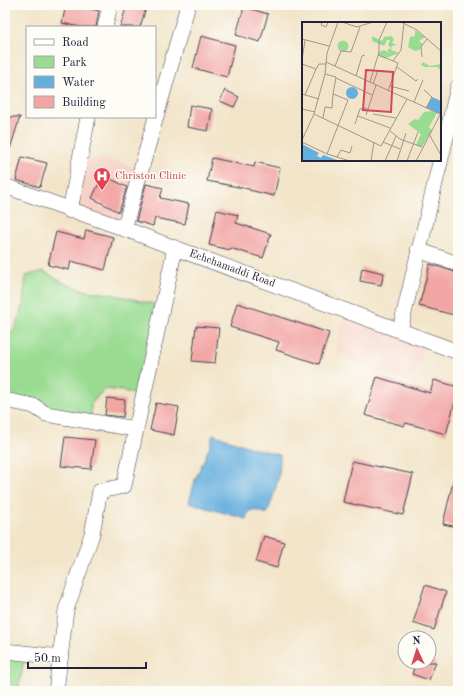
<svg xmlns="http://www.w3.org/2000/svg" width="463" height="696" viewBox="0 0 463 696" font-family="'Old Standard TT',serif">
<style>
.built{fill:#f6d1c5}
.green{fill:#99db91;stroke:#5e7e66}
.water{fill:#65afdd;stroke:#44688c}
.building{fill:#f2a6a4}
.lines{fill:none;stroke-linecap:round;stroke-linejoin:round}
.minor-casing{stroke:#413f50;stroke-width:16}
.minor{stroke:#fff;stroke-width:15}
.labels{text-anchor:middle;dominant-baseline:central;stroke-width:3;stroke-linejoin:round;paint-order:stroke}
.health-label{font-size:11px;fill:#be3a42;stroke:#fdfcf7;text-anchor:start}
.street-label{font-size:11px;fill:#22223b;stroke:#fdfcf7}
.inset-road{fill:none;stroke:#9f9690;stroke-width:1}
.view{fill:#d1495b;fill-opacity:0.15;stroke:#d1495b;stroke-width:2}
.inset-edge{fill:none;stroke:#22223b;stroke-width:2}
</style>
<rect width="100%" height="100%" fill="#fdfcf7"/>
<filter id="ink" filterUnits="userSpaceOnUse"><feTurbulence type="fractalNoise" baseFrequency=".025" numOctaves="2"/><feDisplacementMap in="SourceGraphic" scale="8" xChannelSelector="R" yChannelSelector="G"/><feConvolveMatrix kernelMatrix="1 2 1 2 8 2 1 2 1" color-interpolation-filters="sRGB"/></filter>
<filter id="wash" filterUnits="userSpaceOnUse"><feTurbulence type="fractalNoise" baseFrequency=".012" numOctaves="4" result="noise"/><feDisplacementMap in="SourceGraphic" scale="16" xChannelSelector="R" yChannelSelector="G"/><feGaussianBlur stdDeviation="0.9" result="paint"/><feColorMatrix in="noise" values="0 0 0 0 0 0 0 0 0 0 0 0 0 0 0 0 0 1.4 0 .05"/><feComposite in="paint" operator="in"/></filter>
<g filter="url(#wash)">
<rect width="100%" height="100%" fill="#f2e4c8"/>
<g class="built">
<polygon points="103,159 120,162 137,169 117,226 70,211 87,160"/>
<polygon points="350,312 427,341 422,357 414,376 409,381 374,371 355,362 337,351 339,329"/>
</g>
<g class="green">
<polygon points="43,271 66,284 87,291 111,294 162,306 143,397 124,391 104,389 91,404 91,421 5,400 5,336 15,329 23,303 26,276"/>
<polygon points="5,647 26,651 18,691 5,691"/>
</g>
<path class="water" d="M213,434L249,447L280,455C281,476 274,495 267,514L259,511L251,510L247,515L246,519L189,503L195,480L210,446Z"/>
<g id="blocks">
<g class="building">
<polygon points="66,5 73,5 99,11 96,27 80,27 62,23"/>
<polygon points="127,5 136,5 146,8 140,27 120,27"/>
<polygon points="244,7 268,14 260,42 236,35"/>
<polygon points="201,36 235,45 227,77 193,68"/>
<polygon points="225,90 239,97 234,107 220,101"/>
<polygon points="190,105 212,109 208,131 187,127"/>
<polygon points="5,117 20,117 8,155 5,154"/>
<polygon points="22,157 47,163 40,187 16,180"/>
<polygon points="212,158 254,167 255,162 280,168 274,196 249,190 249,189 207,181"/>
<polygon points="103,175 127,187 119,212 92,198"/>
<polygon points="146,184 163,188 160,198 189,204 185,224 155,218 153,226 136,221"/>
<polygon points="217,210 238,215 236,223 271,234 263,258 230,248 230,250 209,245"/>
<polygon points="86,230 113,237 105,270 71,261 69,270 48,265 56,232 84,239"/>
<polygon points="430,264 458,273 458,316 419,306"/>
<polygon points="362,268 384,273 381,285 360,281"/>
<polygon points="237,303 329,333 319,364 276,350 279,342 230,327"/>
<polygon points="196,326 219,328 215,363 192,361"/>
<polygon points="377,377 430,393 434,380 458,387 458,391 446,434 406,423 404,426 365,415"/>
<polygon points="107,398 125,400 123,417 105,415"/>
<polygon points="156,403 179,407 174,435 150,430"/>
<polygon points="65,437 95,440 91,469 61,466"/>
<polygon points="352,461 413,474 403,515 343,502"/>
<polygon points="453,482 458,483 458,527 443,524"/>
<polygon points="264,536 284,542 277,568 256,562"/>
<polygon points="425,585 446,592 434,630 413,623"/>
<polygon points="416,662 436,662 429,680 412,674"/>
</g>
</g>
</g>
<g filter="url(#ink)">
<use href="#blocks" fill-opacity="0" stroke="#413f50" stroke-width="1"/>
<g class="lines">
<defs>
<g id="minor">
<polyline points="105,27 110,5"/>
<polyline points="5,186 117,226 175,248 458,352"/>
<polyline points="70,211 88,117"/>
<polyline points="124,229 188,5"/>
<polyline points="418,250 458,264"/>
<polyline points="400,330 458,87"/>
<polyline points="5,400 34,406 46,414 136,429"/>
<polyline points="5,651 61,657"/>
<polyline points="56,691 66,610 92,534 100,491 124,486 175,248"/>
</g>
</defs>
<use href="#minor" class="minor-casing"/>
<use href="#minor" class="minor"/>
</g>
</g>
<defs>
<symbol id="hospital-pin" viewBox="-11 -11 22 30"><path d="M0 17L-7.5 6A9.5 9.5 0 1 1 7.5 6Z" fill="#e0444e" stroke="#fdfcf7"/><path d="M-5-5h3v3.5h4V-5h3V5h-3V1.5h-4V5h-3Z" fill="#fff"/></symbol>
</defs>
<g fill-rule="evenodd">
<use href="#hospital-pin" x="92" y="166" width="20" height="27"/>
</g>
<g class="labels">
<g class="health-label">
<text x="115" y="176">Christon Clinic</text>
</g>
<g class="street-label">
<text transform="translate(232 269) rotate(20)">Echchamaddi Road</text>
</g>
</g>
<g transform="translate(302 22)">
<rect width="139" height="139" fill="#f2e4c8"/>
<path d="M113,8L123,15L117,19L121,22L118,28L113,29L106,25L108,15L113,14ZM70,14L80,19L82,15L89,14L92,17L90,21L95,23L90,24L89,28L97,31L84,36L77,34V30L82,28L87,31L85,28L89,26L86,23L88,18H85L82,24L70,19ZM35.5 24a5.5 5.5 0 1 1 11 0a5.5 5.5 0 1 1-11 0ZM121,40L128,44L139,42V49L135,45H123L119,43ZM130,89L135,91L127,105L130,108L120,125L114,123L119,112L106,102L113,97L116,98L122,90Z" fill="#99db91"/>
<path d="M44 71a6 6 0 1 1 12 0a6 6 0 1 1-12 0ZM130,75L139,79L138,92L124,86ZM0,122L17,131L15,134L19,136L21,133L38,139H0Z" fill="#65afdd"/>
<path class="inset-road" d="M20,0L19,3L24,5L26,0M40,0L55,5L71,0M99,0L115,8L139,29M0,17L27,24M76,33L91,39L99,28L102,1M120,35L119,25L125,17M0,38L3,18M24,40L138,92M0,42L14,47L3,73M33,44L39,29L49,30L58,5M95,45L114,59L116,57M14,47L17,42H24M23,52L34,55L31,72L46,78L25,132M54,54L60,34L63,33M34,56L70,73M68,60L77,30V18L85,0M71,62L76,48M88,64L107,69M122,68L130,75L124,86M86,69L96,41L91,39M0,72L17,77M112,80L121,58M0,87L13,90M12,92L79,124L105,77M71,92L94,96M64,93L74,63M56,94L88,106M21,96L23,85L30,86L31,72M53,102L58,87L65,86M87,108L98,117L120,125M127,112L139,133M0,118L12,92L23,52L25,31L36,0M0,120L25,132L48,139M81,120L98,127M35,135L39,128L48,131L50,124M69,139L72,120M83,139L94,114M95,139L104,111M105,139L116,110M114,139L139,91"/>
<path class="view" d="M64,48L91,50L89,90L61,88Z"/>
<rect width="139" height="139" class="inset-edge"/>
</g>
<rect width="463" height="696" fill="none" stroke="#fdfcf7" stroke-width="20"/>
<rect x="26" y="26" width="130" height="92" fill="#fdfcf7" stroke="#a5a5ac"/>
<rect x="34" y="39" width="20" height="6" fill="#ffffff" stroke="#a5a5ac"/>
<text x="62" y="46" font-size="12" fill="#22223b">Road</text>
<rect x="34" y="56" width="20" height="12" fill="#99db91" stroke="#a5a5ac"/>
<text x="62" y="66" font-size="12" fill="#22223b">Park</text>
<rect x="34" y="76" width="20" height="12" fill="#65afdd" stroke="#a5a5ac"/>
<text x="62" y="86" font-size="12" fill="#22223b">Water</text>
<rect x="34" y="96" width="20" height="12" fill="#f2a6a4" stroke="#a5a5ac"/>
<text x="62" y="106" font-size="12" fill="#22223b">Building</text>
<g transform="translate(417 650) rotate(356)"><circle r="19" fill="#fdfcf7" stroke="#a5a5ac"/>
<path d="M0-3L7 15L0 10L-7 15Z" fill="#d1495b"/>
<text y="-6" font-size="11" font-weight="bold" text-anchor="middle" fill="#22223b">N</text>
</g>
<path d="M28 662v6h118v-6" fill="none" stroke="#22223b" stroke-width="2"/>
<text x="34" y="662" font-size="12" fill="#22223b" stroke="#fdfcf7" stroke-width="3" paint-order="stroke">50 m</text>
</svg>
